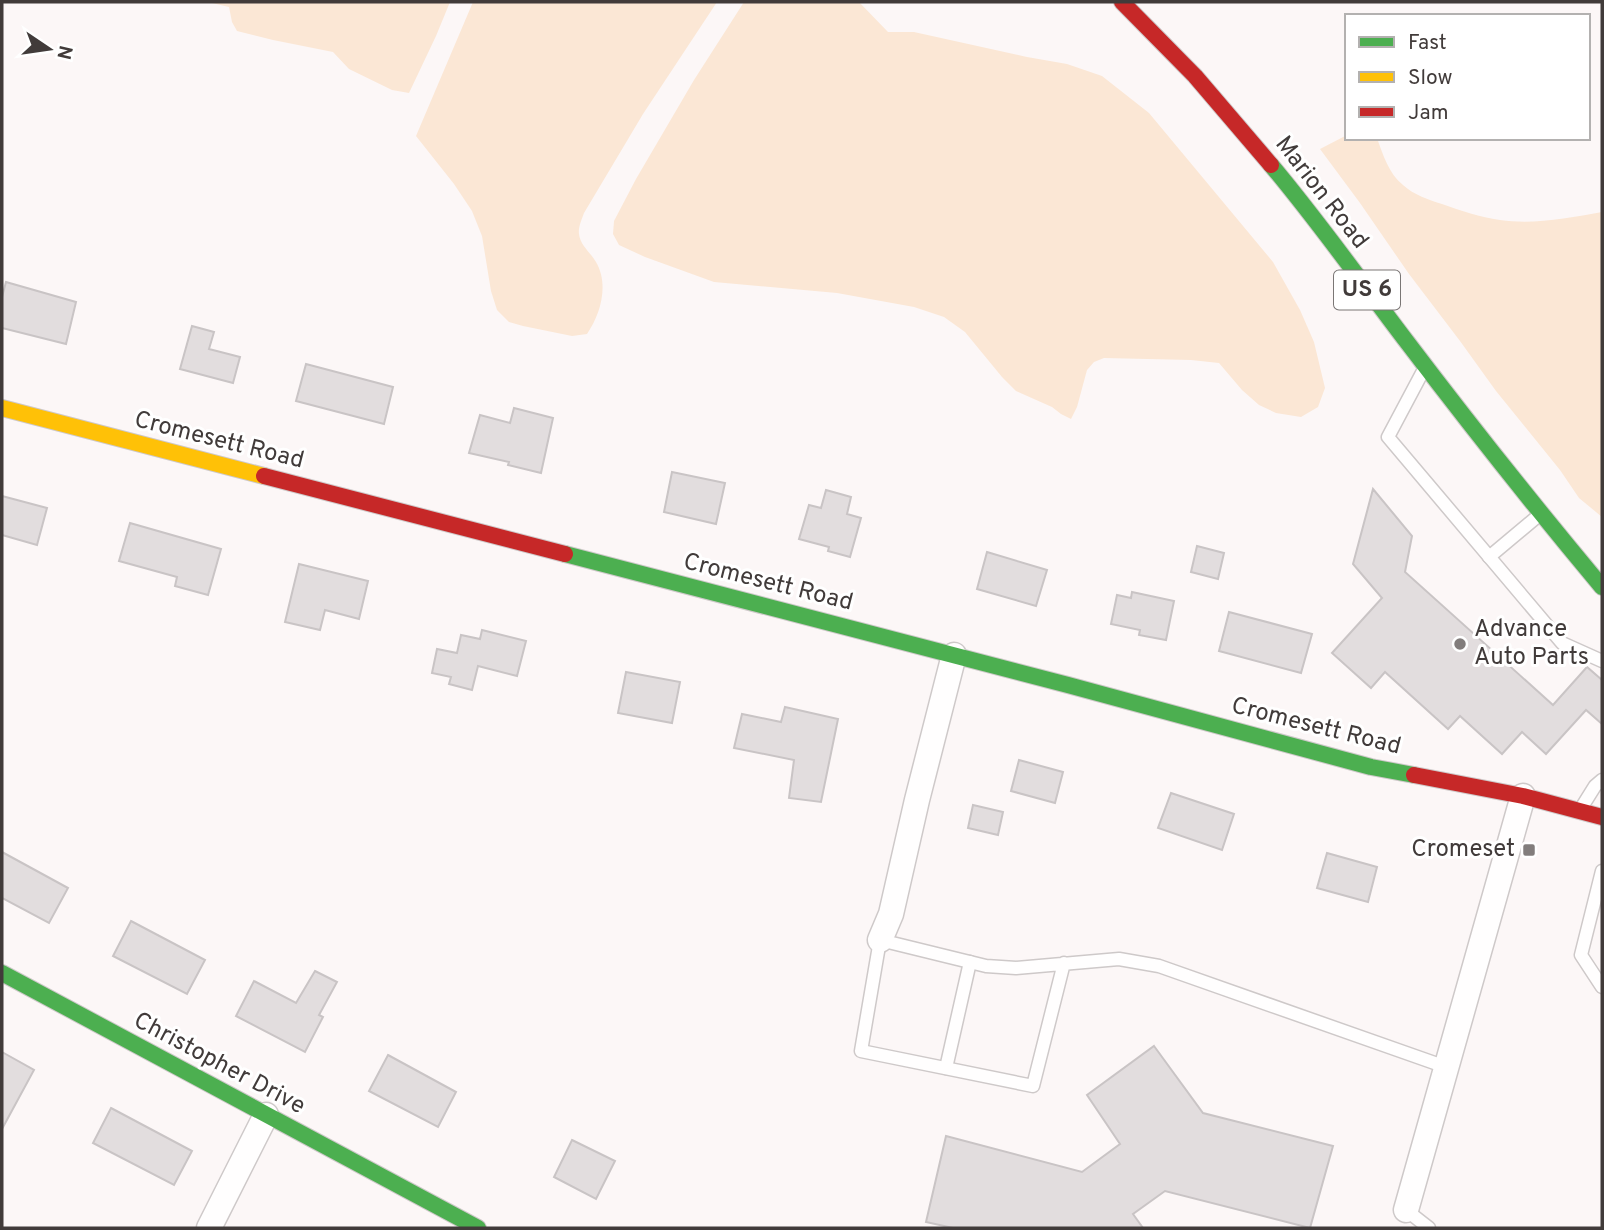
<svg xmlns="http://www.w3.org/2000/svg" width="1604" height="1230" viewBox="0 0 1604 1230" font-family="Overpass,sans-serif">
<style>
.green{fill:#fbe7d5}
.building{fill:#e2ddde;stroke:#c9c4c5;stroke-width:2}
.lines{fill:none;stroke-linecap:round;stroke-linejoin:round}
.lane-casing{stroke:#cec9c9;stroke-width:15}
.street-casing{stroke:#cec9c9;stroke-width:27}
.fast-casing{stroke:#cec9c9;stroke-width:18}
.slow-casing{stroke:#cec9c9;stroke-width:18}
.jam-casing{stroke:#cec9c9;stroke-width:18}
.lane{stroke:#fffefe;stroke-width:12}
.street{stroke:#fffefe;stroke-width:24}
.fast{stroke:#4caf50;stroke-width:16}
.slow{stroke:#ffc107;stroke-width:16}
.jam{stroke:#c62828;stroke-width:16}
.poi-dot{fill:#827d7c;stroke:#fff;stroke-width:2.5}
.labels{text-anchor:middle;dominant-baseline:central;stroke-width:6;stroke-linejoin:round;paint-order:stroke}
.shield{fill:#fff;stroke:#7a7675;stroke-width:2}
.shield-label{font-size:23px;font-weight:bold;fill:#413b3a}
.street-label{font-size:24px;fill:#413b3a;stroke:#fff}
.poi-label{font-size:24px;fill:#413b3a;stroke:#fff;text-anchor:start}
</style>
<rect width="100%" height="100%" fill="#fcf7f7"/>
<g class="green">
<polygon points="186,2 450,2 436,36 409,93 392,90 349,69 333,52 273,40 237,31 232,22 229,7 212,3"/>
<path d="M473,2H717L643,114L584,213C582,219 578,227 579,234C580,245 591,253 596,262C609,284 601,314 587,334L572,336L523,326L509,322L497,310L491,291L482,236L472,211L454,184L416,136Z"/>
<polygon points="744,2 859,2 888,32 914,32 1027,57 1067,64 1102,76 1149,113 1273,262 1300,310 1314,342 1325,388 1318,407 1301,417 1276,413 1259,405 1242,390 1219,363 1191,360 1104,358 1094,362 1087,370 1077,407 1071,419 1061,414 1052,407 1016,391 1002,377 965,332 944,317 914,307 837,293 714,282 645,257 619,245 613,234 614,221 636,179 694,80"/>
<path d="M1347,135V138H1377C1383,155 1389,174 1403,185C1414,195 1429,200 1442,204C1461,211 1480,217 1500,220C1533,225 1569,218 1602,212V517L1579,498L1560,470L1496,391L1460,341L1409,274L1360,203L1320,149Z"/>
</g>
<g class="building">
<polygon points="6,282 76,302 66,344 2,328 2,297"/>
<polygon points="192,326 214,332 209,349 240,357 233,383 180,369"/>
<polygon points="306,364 393,387 384,424 296,401"/>
<polygon points="514,408 553,418 541,473 508,465 509,462 469,453 480,415 510,423"/>
<polygon points="672,472 725,483 716,524 664,512"/>
<polygon points="1373,489 1412,536 1405,572 1553,705 1587,667 1602,680 1602,724 1586,710 1546,754 1522,732 1502,754 1460,716 1448,729 1385,672 1371,688 1332,653 1382,598 1353,564"/>
<polygon points="826,490 851,497 847,514 861,518 850,557 828,551 829,547 799,539 809,505 821,508"/>
<polygon points="2,496 47,508 37,545 2,535"/>
<polygon points="130,523 221,549 208,595 175,586 177,577 119,561"/>
<polygon points="1197,546 1224,553 1218,579 1191,572"/>
<polygon points="987,552 1047,570 1036,606 977,589"/>
<polygon points="299,564 368,581 359,619 325,610 320,630 285,622"/>
<polygon points="1132,592 1174,601 1166,640 1139,635 1140,630 1111,624 1117,595 1131,598"/>
<polygon points="1229,612 1312,634 1301,673 1219,651"/>
<polygon points="482,630 526,641 517,676 478,666 472,690 449,684 451,677 432,673 437,649 457,653 461,635 480,639"/>
<polygon points="626,672 680,682 672,723 618,713"/>
<polygon points="785,707 838,719 821,802 789,798 794,760 734,748 742,714 781,722"/>
<polygon points="1019,760 1063,772 1055,803 1011,791"/>
<polygon points="1171,793 1234,814 1222,850 1158,828"/>
<polygon points="973,805 1003,812 998,835 968,828"/>
<polygon points="2,852 68,888 49,923 2,898"/>
<polygon points="1327,853 1377,867 1368,902 1317,888"/>
<polygon points="131,921 205,960 187,994 113,956"/>
<polygon points="315,971 337,982 319,1015 323,1017 305,1052 236,1016 254,981 296,1003"/>
<polygon points="1154,1046 1203,1113 1333,1146 1310,1228 1165,1191 1133,1214 1143,1228 953,1228 926,1222 946,1136 1082,1172 1120,1144 1087,1095"/>
<polygon points="2,1052 34,1070 2,1129"/>
<polygon points="388,1055 456,1092 438,1127 369,1091"/>
<polygon points="111,1108 192,1151 174,1185 93,1143"/>
<polygon points="572,1140 615,1161 596,1199 554,1177"/>
</g>
<g class="lines">
<defs>
<g id="lane">
<polyline points="1422,373 1388,437 1562,643 1602,661"/>
<polyline points="1489,557 1538,516"/>
<polyline points="1580,810 1595,786 1602,780"/>
<polyline points="1602,871 1581,955 1602,987"/>
<polyline points="1064,963 1033,1086 861,1051 880,940 986,966 1016,968 1119,959 1159,966 1446,1067"/>
<polyline points="946,1068 970,962"/>
<polyline points="1406,1210 1429,1228"/>
</g>
<g id="street">
<polyline points="880,940 891,914 917,800 954,655"/>
<polyline points="1406,1210 1523,796"/>
<polyline points="209,1228 266,1115"/>
</g>
<g id="fast">
<path d="M1271,165C1319,222 1362,283 1407,342C1470,425 1535,507 1602,587"/>
<polyline points="565,554 1068,685 1371,767 1414,775"/>
<polyline points="2,973 478,1228"/>
</g>
<polyline id="slow" points="2,408 264,476"/>
<g id="jam">
<polyline points="1122,2 1195,76 1271,165"/>
<polyline points="264,476 565,554"/>
<polyline points="1414,775 1523,796 1602,817"/>
</g>
</defs>
<use href="#lane" class="lane-casing"/>
<use href="#street" class="street-casing"/>
<use href="#fast" class="fast-casing"/>
<use href="#slow" class="slow-casing"/>
<use href="#jam" class="jam-casing"/>
<use href="#lane" class="lane"/>
<use href="#street" class="street"/>
<use href="#fast" class="fast"/>
<use href="#slow" class="slow"/>
<use href="#jam" class="jam"/>
</g>
<g class="poi-dot">
<circle cx="1460" cy="644" r="7"/>
<rect x="1522" y="843" width="14" height="14" rx="3.5"/>
</g>
<g class="labels">
<rect class="shield" x="1334" y="270.5" width="66" height="39" rx="5"/>
<g class="shield-label">
<text x="1367" y="290">US 6</text>
</g>
<g class="street-label">
<text transform="translate(1321 193) rotate(52)">Marion Road</text>
<text transform="translate(219 441) rotate(14)">Cromesett Road</text>
<text transform="translate(768 583) rotate(14)">Cromesett Road</text>
<text transform="translate(1316 727) rotate(14)">Cromesett Road</text>
<text transform="translate(219 1064) rotate(28)">Christopher Drive</text>
</g>
<g class="poi-label">
<text x="1474" y="630">Advance<tspan x="1474" dy="28">Auto Parts</tspan></text>
<text x="1515" y="850" text-anchor="end">Cromeset</text>
</g>
</g>
<rect width="1604" height="1230" fill="none" stroke="#413b3a" stroke-width="7"/>
<rect x="1345" y="14" width="245" height="126" fill="#ffffff" stroke="#b3b1b0" stroke-width="2"/>
<rect x="1359" y="37" width="35" height="10" fill="#4caf50" stroke="#b3b1b0" stroke-width="2"/>
<text x="1408" y="49" font-size="21" fill="#413b3a">Fast</text>
<rect x="1359" y="72" width="35" height="10" fill="#ffc107" stroke="#b3b1b0" stroke-width="2"/>
<text x="1408" y="84" font-size="21" fill="#413b3a">Slow</text>
<rect x="1359" y="107" width="35" height="10" fill="#c62828" stroke="#b3b1b0" stroke-width="2"/>
<text x="1408" y="119" font-size="21" fill="#413b3a">Jam</text>
<g transform="translate(49 49) rotate(103)" stroke="#ffffff" stroke-width="5" paint-order="stroke">
<path d="M0-5L12 26L0 18L-12 26Z" fill="#413b3a"/>
<text y="-10" font-size="19" font-weight="bold" text-anchor="middle" fill="#413b3a">N</text>
</g>
</svg>
